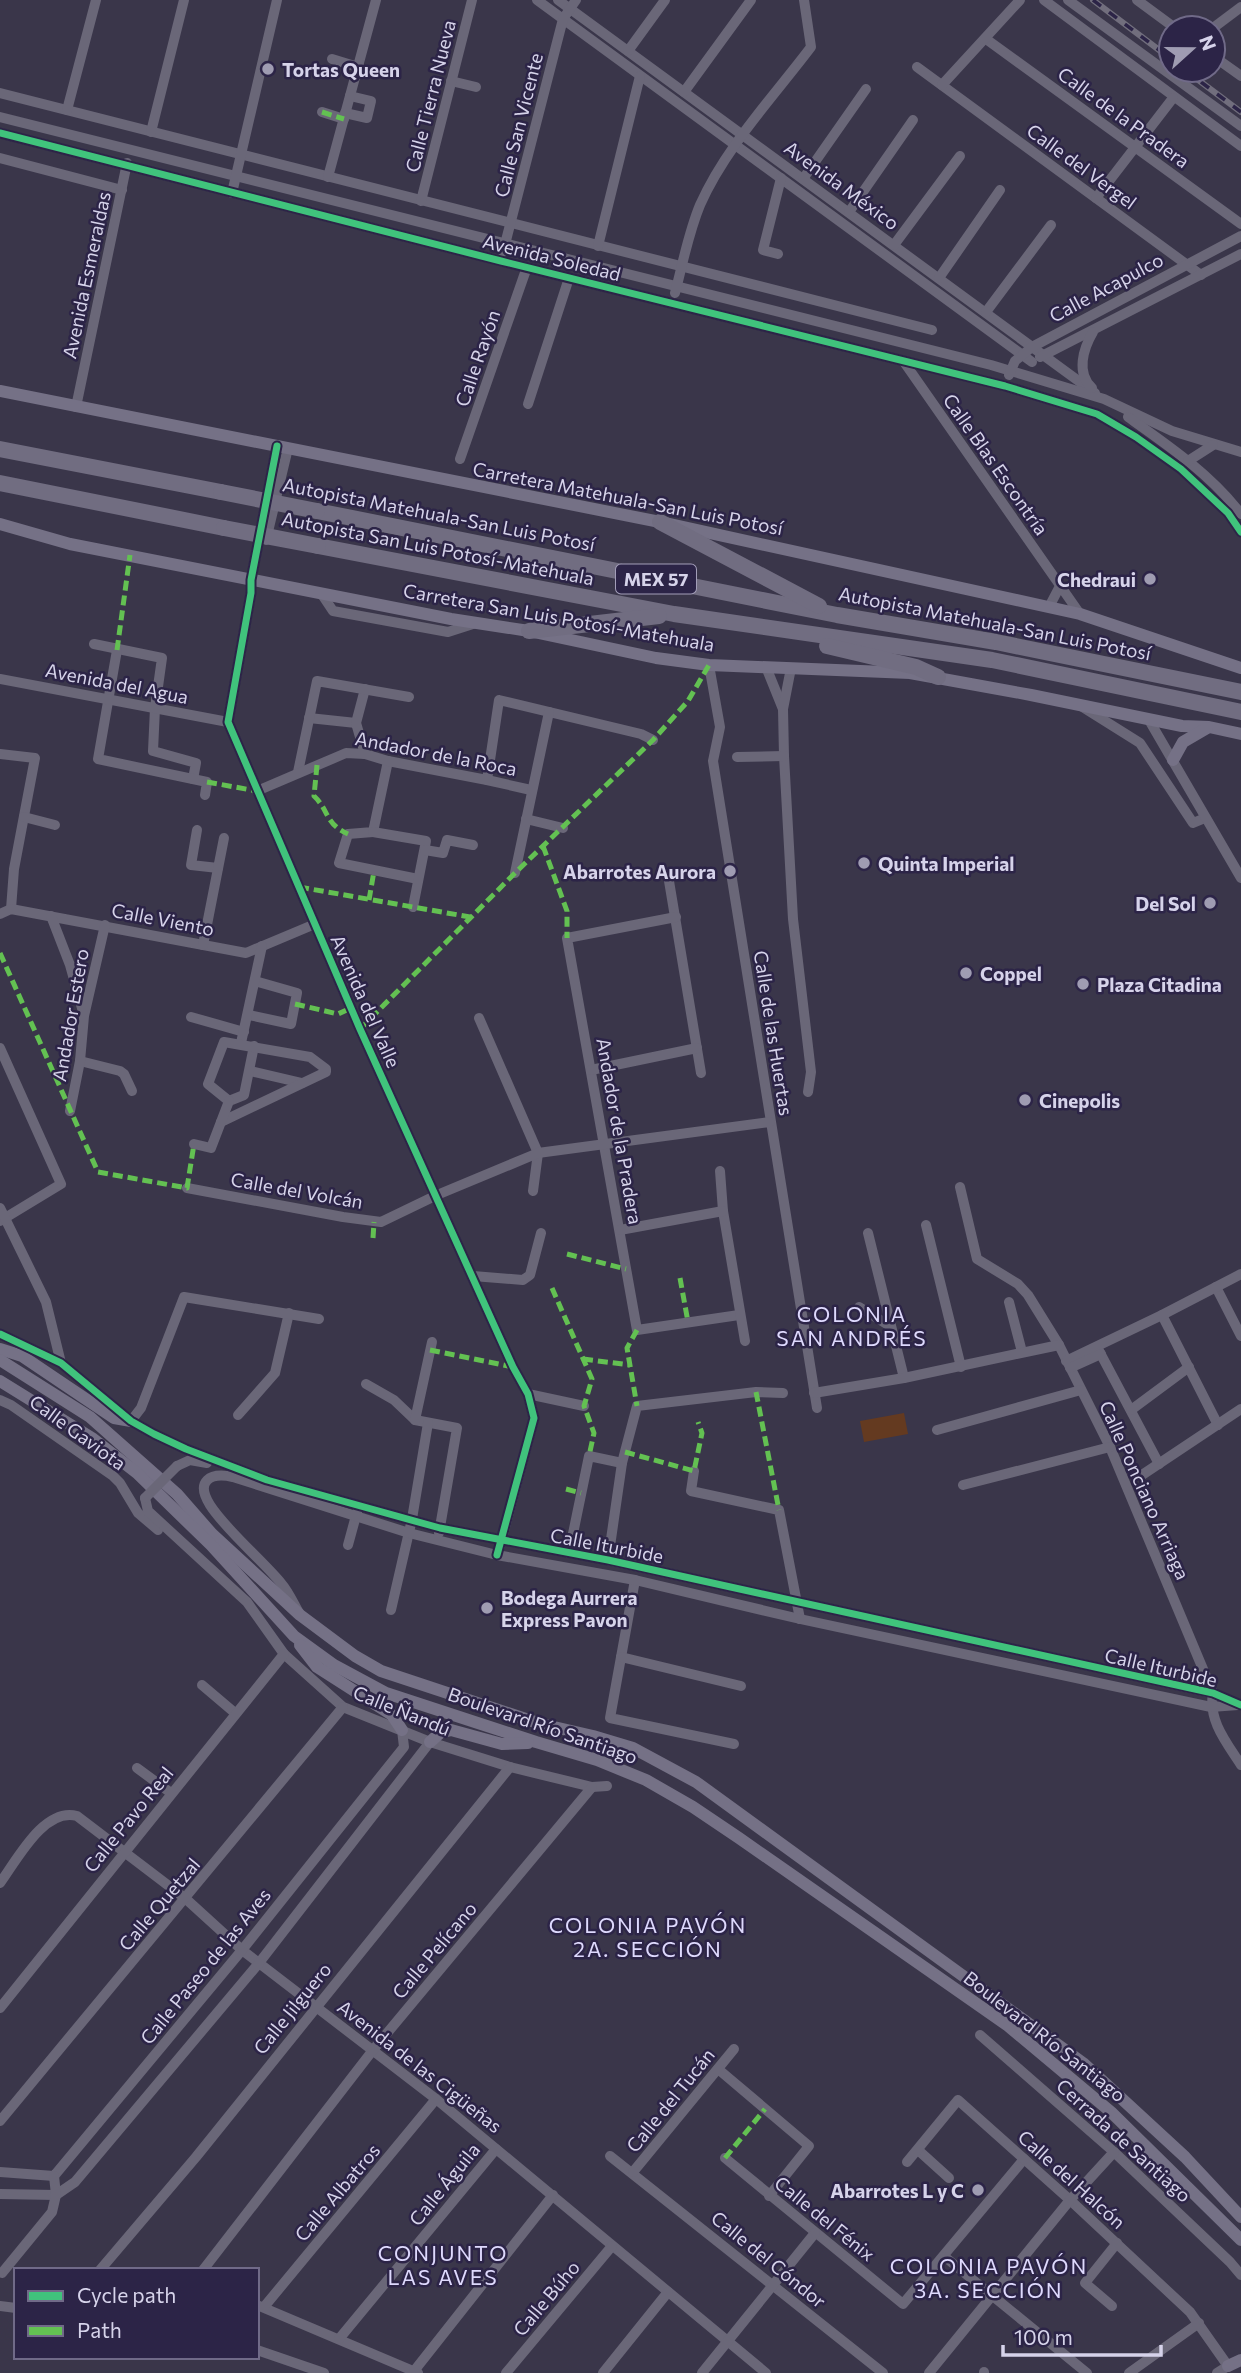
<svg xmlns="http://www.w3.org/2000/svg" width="1241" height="2373" viewBox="0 0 1241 2373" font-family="Commissioner,sans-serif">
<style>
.green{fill:#643a20}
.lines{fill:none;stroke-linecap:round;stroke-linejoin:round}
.minor{stroke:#6a6778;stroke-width:10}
.major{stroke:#757186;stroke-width:12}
.highway{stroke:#716d81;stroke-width:16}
.rail-casing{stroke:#716e7d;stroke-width:6}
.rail{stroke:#2c2447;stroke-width:3.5;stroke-dasharray:10;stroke-linecap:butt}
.minor-bridge{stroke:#6a6778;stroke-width:10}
.highway-bridge{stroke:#716d81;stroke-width:16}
.quiet{stroke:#63c152;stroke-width:5;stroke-dasharray:10 5;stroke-linecap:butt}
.cycleway-casing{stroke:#2c2447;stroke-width:11}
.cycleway{stroke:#40c37c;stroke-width:7}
.poi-dot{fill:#9f9cb2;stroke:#2c2447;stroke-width:2.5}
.labels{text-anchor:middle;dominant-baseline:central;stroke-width:5;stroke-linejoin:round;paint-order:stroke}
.shield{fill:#2c2447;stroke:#a39eb9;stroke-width:2}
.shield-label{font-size:18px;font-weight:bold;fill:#d6d3ea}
.poi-label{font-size:19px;font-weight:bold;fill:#d6d3ea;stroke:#2c2447;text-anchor:start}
.street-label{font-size:19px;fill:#d6d3ea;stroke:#2c2447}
.neighbourhood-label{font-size:21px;letter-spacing:2px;fill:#ded9fd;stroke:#2c2447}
</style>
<rect width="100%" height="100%" fill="#3a364a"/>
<polygon class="green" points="904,1413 908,1434 864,1442 860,1421"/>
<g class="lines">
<g class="minor">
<polyline points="537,0 1032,362"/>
<polyline points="558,0 1095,393"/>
<polyline points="1044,0 1241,146"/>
<polyline points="1068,0 1241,126"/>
<polyline points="1137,0 1175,28"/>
<polyline points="1213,28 1241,7"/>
<polyline points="986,39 1241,224"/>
<polyline points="628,51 665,0"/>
<polyline points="1213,56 1241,76"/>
<polyline points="332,59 358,67"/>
<polyline points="917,67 1201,275"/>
<polyline points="451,81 476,87"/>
<polyline points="942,85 1020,0"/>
<polyline points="684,92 751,0"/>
<polyline points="0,93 932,330"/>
<polyline points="67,110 96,0"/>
<polyline points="322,112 344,119"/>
<polyline points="345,113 367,118 371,101 350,96"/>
<polyline points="0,117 991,365 1104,399 1172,431 1241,452"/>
<polyline points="151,132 184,0"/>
<polyline points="0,133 501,261 1005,386 1097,414 1136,437 1181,469 1228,513 1241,532"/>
<polyline points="0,158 122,190"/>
<polyline points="328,177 376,0"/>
<polyline points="803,179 866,89"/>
<polyline points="232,193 277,0"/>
<polyline points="1096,198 1173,98"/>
<polyline points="421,201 472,0"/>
<polyline points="849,212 913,120"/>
<polyline points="894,245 960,156"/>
<polyline points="598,246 640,76"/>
<polyline points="503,252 563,19 576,0"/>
<polyline points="778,254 763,250 781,178"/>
<polyline points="939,278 1000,190"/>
<path d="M675,293C683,263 688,234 700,205C725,148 774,96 811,47L804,0"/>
<polyline points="986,312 1051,225"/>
<polyline points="1040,357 1241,254"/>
<polyline points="904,362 1080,614"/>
<polyline points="1009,375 1015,361 1032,347 1241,236"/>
<path d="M1092,388C1076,373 1083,349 1093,332"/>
<polyline points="528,404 569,278"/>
<polyline points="76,407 127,163"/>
<path d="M1128,417C1169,446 1210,474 1241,514"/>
<polyline points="277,446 251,580 251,593 228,722 360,1029 513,1367 528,1394 534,1418 500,1546"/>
<polyline points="460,459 527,267"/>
<polyline points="1188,461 1213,445"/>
<polyline points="266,540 288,448"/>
<polyline points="321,593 333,611 448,632 476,623"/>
<polyline points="1049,607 1060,586"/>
<polyline points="94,644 162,658 155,708 153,751 196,763 193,779"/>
<polyline points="117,650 98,759 207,782 205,795"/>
<polyline points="709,665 720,727 713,761 817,1408"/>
<polyline points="766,667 783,709"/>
<polyline points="791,668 783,709 784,756 793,919 811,1072 808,1092"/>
<polyline points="0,679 228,722"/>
<polyline points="1081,706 1140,743 1193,823 1205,818"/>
<polyline points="309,718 356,723"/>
<polyline points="1149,720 1241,878"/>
<polyline points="0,754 35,758 14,869 11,909"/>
<polyline points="365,754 356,723 365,689"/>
<polyline points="737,757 784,756"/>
<polyline points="388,761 373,832 348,834 339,863 418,879"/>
<polyline points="298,772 317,681 409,697"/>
<polyline points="487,780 499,700 641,734 653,740"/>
<polyline points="257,791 346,753 365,754 388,761 487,780 531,790"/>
<polyline points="24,817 55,825"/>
<polyline points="526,819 563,828"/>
<polyline points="197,830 191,865 218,868"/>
<polyline points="373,832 426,841 413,907"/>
<polyline points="425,850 443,853 447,840 473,845"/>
<polyline points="515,873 549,712"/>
<polyline points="668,875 701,1073"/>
<polyline points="0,914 11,909 246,953 315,924"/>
<polyline points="51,916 70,965 83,1012"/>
<polyline points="676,917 567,938 637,1330 739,1315"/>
<polyline points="203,945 224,838"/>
<polyline points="249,1015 291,1024 297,993 255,981"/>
<polyline points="191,1017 244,1032"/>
<polyline points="479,1018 538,1153 533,1191"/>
<polyline points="241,1043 262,946"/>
<polyline points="0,1048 61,1184 0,1221"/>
<polyline points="80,1061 120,1071 124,1074 132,1091"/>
<polyline points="591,1070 697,1048"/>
<polyline points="250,1071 302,1083"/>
<polyline points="229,1101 244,1095 254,1046"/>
<polyline points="70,1111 80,1061 84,1016 105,925"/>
<polyline points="221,1122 326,1072 326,1069 310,1057 224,1042 208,1084 229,1101"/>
<polyline points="194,1144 211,1148 229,1101"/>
<polyline points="720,1171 723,1211 745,1341"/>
<path d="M960,1187L977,1259L1018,1284L1028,1295L1059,1345L1110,1447L1213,1693C1208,1721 1227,1743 1241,1765"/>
<polyline points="187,1188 343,1217 381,1222 437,1195 538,1153 770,1122"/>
<polyline points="0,1208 46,1302 61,1363"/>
<polyline points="926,1225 961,1367"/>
<polyline points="620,1230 723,1211"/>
<polyline points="868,1233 904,1378"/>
<polyline points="473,1276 523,1280 530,1275 541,1233"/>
<polyline points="1216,1287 1241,1336"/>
<polyline points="1009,1302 1022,1352"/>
<polyline points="859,1307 890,1326"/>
<polyline points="1162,1315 1218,1425"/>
<polyline points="0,1334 61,1363 131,1421 154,1434 186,1449 267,1480 440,1528 608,1560 1213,1693 1240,1705"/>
<polyline points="1097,1347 1159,1464"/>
<polyline points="1066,1361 1162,1315 1241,1274"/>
<polyline points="1070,1368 1101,1354"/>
<polyline points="366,1384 394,1400 415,1420 457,1428 439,1533"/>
<polyline points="814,1393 904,1378 1059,1345"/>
<polyline points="528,1394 584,1406"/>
<polyline points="0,1400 11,1405 113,1476 120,1483 138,1513 158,1530"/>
<polyline points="1131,1410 1189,1367"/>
<polyline points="238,1415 275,1373 289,1313"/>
<polyline points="415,1420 432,1342"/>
<polyline points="131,1421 141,1408 184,1297 319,1319"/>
<polyline points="937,1430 1081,1390"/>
<polyline points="177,1466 190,1460 207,1463"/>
<polyline points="694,1471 691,1491 779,1510 800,1619"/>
<polyline points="1142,1475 1241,1409"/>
<polyline points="963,1485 1110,1447"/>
<polyline points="145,1498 148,1511 247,1602 284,1654 343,1707 430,1742 510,1767 592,1787 607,1786"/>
<polyline points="348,1545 357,1512"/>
<polyline points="569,1553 589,1456 622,1463"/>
<polyline points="608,1560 622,1463 637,1406 756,1392 783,1393"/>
<polyline points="635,1580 610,1718 734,1744"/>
<polyline points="391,1610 412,1519 428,1423"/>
<path d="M298,1611C293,1602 288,1591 281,1583C261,1559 226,1530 210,1505C195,1481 210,1472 233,1477L409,1533L497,1555L635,1580L800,1619L1211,1707L1238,1705"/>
<polyline points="621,1657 741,1686"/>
<polyline points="202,1685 235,1713"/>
<polyline points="137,1768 171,1793"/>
<path d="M0,1883C17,1860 44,1807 77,1816L186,1899L242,1950L436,2099L766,2373"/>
<polyline points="0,2008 284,1654"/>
<polyline points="980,2035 1114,2152 1230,2262 1241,2275"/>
<polyline points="718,2069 809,2146 769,2196"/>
<polyline points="0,2121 343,1707"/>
<polyline points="918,2150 949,2178"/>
<polyline points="610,2156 883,2373"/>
<polyline points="725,2158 903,2304 1024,2159"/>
<polyline points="907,2162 958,2100 1070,2200 1190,2312 1228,2366 1217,2373"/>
<polyline points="0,2172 54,2176 242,1950 404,1747 402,1730"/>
<polyline points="633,2172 734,2049"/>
<polyline points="0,2194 56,2195 75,2182 259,1963 430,1742"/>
<polyline points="945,2257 1087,2373"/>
<polyline points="100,2270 196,2157 510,1767"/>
<polyline points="203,2270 373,2050 592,1787"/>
<polyline points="2,2273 52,2212 56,2195 54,2176"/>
<polyline points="257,2305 418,2373"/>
<polyline points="0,2306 16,2308"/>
<polyline points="1112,2306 1085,2283 1117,2243"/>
<polyline points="264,2307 436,2099"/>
<polyline points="339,2339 496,2149"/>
<polyline points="257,2350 324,2373"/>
<polyline points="414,2371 553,2195"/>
<polyline points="984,2372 984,2373"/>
<polyline points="506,2373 612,2246"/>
<polyline points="603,2373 668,2292"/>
<polyline points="702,2373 815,2233"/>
<polyline points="929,2373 1070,2200 1114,2152"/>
<polyline points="1129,2373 1199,2323"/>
</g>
<g class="major">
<polyline points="0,391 660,522 1080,614 1241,668"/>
<polyline points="0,524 70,544 451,619 529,631 656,658 709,665 910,673 1031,695 1182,726 1209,727 1241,734"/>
<polyline points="1173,760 1183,742 1207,728"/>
<polyline points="0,1349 22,1356 114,1418 131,1421"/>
<polyline points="0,1360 90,1417 177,1494 212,1534 300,1615 355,1656 381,1671 541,1724 593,1736 633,1748 696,1782 1083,2063 1185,2157 1241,2217"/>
<polyline points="0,1381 92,1438 137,1473 211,1545 294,1636 334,1665 386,1693 536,1742 597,1760 646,1780 693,1807 739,1838 1007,2025 1111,2112 1241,2240"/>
<polyline points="300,1645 317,1667 392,1715 402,1730"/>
<polyline points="430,1742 441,1732 451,1730 502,1744 528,1743"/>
<polyline points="1228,2366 1241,2360"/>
</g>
<g class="highway">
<polyline points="0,449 221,492"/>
<polyline points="0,483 224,528"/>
<polyline points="317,511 837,615 996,642 1241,692"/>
<polyline points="660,522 819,606"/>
<polyline points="318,546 674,614 992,660 1241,712"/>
<polyline points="529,631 659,616"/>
<polyline points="827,646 916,667 938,677"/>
</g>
<defs>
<g id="rail">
<polyline points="1093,0 1171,59"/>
<polyline points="1185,70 1241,112"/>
</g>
</defs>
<use href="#rail" class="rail-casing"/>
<use href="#rail" class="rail"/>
<polyline class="minor-bridge" points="145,1498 177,1466"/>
<g class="highway-bridge">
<polyline points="221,492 317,511"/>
<polyline points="224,528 318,546"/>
</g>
<g class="quiet">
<polyline points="322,112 344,119"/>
<polyline points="117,650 130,555"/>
<path d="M317,765L314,796C329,810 325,824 348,834"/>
<polyline points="207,782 257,791"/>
<polyline points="543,846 567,911 567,938"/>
<polyline points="299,887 470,917"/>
<polyline points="369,900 374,871"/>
<polyline points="0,953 98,1172 187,1188 194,1144"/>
<polyline points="295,1004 338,1014 351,1008"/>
<polyline points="360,1029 515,873 653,740 688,701 709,665"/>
<polyline points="373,1238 374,1222"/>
<polyline points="567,1254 626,1269"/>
<polyline points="680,1278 688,1322"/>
<polyline points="552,1288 592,1379 584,1406 594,1433 589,1456"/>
<polyline points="637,1330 627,1348 637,1406"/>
<polyline points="430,1350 513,1367"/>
<polyline points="583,1359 630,1365"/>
<polyline points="756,1392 779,1510"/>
<polyline points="625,1452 694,1471 702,1433 698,1422"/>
<polyline points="566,1489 581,1493"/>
<polyline points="725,2158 765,2109"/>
</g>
<defs>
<g id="cycleway">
<polyline points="0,133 501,261 1005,386 1097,414 1136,437 1181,469 1228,513 1241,532"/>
<polyline points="277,446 251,580 251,593 228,722 360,1029 513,1367 528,1394 534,1418 497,1555"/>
<polyline points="0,1334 61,1363 131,1421 154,1434 186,1449 267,1480 440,1528 608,1560 1213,1693 1241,1705"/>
</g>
</defs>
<use href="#cycleway" class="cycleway-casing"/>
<use href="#cycleway" class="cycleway"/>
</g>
<g class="poi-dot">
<circle cx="268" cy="69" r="7"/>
<circle cx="1150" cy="579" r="7"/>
<circle cx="864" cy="863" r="7"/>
<circle cx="730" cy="871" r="7"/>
<circle cx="1210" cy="903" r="7"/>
<circle cx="966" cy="973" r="7"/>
<circle cx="1083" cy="984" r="7"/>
<circle cx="1025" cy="1100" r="7"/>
<circle cx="487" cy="1608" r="7"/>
<circle cx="978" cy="2190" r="7"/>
</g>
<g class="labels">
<rect class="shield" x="616" y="564.5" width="80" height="29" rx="5"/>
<g class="shield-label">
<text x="656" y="579">MEX 57</text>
</g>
<g class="poi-label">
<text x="282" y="69">Tortas Queen</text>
<text x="1136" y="579" text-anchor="end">Chedraui</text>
<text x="878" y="863">Quinta Imperial</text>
<text x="716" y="871" text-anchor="end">Abarrotes Aurora</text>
<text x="1196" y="903" text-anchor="end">Del Sol</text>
<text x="980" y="973">Coppel</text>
<text x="1097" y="984">Plaza Citadina</text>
<text x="1039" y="1100">Cinepolis</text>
<text x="501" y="1597">Bodega Aurrera<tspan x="501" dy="22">Express Pavon</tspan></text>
<text x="964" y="2190" text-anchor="end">Abarrotes L y C</text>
</g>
<g class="street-label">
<text transform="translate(430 96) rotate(-76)">Calle Tierra Nueva</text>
<text transform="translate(1124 117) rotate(36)">Calle de la Pradera</text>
<text transform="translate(518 125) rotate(-76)">Calle San Vicente</text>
<text transform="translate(1082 166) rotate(36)">Calle del Vergel</text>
<text transform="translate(842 185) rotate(36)">Avenida México</text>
<text transform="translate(552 257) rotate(14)">Avenida Soledad</text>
<text transform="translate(86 275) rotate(-78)">Avenida Esmeraldas</text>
<text transform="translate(1106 287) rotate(-28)">Calle Acapulco</text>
<text transform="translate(477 358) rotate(-71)">Calle Rayón</text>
<text transform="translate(996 464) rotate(55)">Calle Blas Escontría</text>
<text transform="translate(628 498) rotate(11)">Carretera Matehuala-San Luis Potosí</text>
<text transform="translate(439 514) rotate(11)">Autopista Matehuala-San Luis Potosí</text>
<text transform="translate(438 548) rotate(11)">Autopista San Luis Potosí-Matehuala</text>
<text transform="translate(559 617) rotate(10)">Carretera San Luis Potosí-Matehuala</text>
<text transform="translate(995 623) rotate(11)">Autopista Matehuala-San Luis Potosí</text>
<text transform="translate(117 683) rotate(11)">Avenida del Agua</text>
<text transform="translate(436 753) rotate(11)">Andador de la Roca</text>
<text transform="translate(163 919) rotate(11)">Calle Viento</text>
<text transform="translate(366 1001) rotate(66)">Avenida del Valle</text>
<text transform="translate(70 1015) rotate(-80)">Andador Estero</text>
<text transform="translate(774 1033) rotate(81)">Calle de las Huertas</text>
<text transform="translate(620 1131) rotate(80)">Andador de la Pradera</text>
<text transform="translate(297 1190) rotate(10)">Calle del Volcán</text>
<text transform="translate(78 1432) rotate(36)">Calle Gaviota</text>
<text transform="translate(1145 1490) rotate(66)">Calle Ponciano Arriaga</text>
<text transform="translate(607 1545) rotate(11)">Calle Iturbide</text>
<text transform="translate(1161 1667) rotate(13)">Calle Iturbide</text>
<text transform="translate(402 1710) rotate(22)">Calle Ñandú</text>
<text transform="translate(543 1725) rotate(19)">Boulevard Río Santiago</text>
<text transform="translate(128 1819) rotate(-51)">Calle Pavo Real</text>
<text transform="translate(159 1904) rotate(-50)">Calle Quetzal</text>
<text transform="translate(434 1950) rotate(-50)">Calle Pelícano</text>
<text transform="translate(205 1966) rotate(-51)">Calle Paseo de las Aves</text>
<text transform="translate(292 2008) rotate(-51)">Calle Jilguero</text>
<text transform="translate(1045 2036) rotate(38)">Boulevard Río Santiago</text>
<text transform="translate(420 2066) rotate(38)">Avenida de las Cigüeñas</text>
<text transform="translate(670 2100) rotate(-51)">Calle del Tucán</text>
<text transform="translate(1124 2140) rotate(42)">Cerrada de Santiago</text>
<text transform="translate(1072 2179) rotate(42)">Calle del Halcón</text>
<text transform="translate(444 2184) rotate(-51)">Calle Águila</text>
<text transform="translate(337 2192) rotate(-50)">Calle Albatros</text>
<text transform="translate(825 2218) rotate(39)">Calle del Fénix</text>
<text transform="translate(769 2259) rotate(39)">Calle del Cóndor</text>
<text transform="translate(546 2298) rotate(-50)">Calle Búho</text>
</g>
<g class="neighbourhood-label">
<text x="852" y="1313">COLONIA<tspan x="852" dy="24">SAN ANDRÉS</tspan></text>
<text x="648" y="1924">COLONIA PAVÓN<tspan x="648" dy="24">2A. SECCIÓN</tspan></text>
<text x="443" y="2252">CONJUNTO<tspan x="443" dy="24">LAS AVES</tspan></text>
<text x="989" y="2265">COLONIA PAVÓN<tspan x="989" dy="24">3A. SECCIÓN</tspan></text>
</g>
</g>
<rect x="14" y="2268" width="245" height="91" fill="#2c2447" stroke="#706a88" stroke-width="2"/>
<rect x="28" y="2291" width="35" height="10" fill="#40c37c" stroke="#706a88" stroke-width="2"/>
<text x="77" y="2303" font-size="21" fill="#d6d3ea">Cycle path</text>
<rect x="28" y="2326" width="35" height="10" fill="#63c152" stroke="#706a88" stroke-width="2"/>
<text x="77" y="2338" font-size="21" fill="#d6d3ea">Path</text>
<g transform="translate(1192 49) rotate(69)"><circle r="33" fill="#2c2447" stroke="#706a88" stroke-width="2"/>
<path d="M0-5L12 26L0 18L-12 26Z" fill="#9f9cb2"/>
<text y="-10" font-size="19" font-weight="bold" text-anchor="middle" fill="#d6d3ea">N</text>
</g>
<path d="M1003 2345v10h158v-10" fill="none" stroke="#d6d3ea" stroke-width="3.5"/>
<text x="1014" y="2345" font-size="21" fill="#d6d3ea" stroke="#2c2447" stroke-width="5" paint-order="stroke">100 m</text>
</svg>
